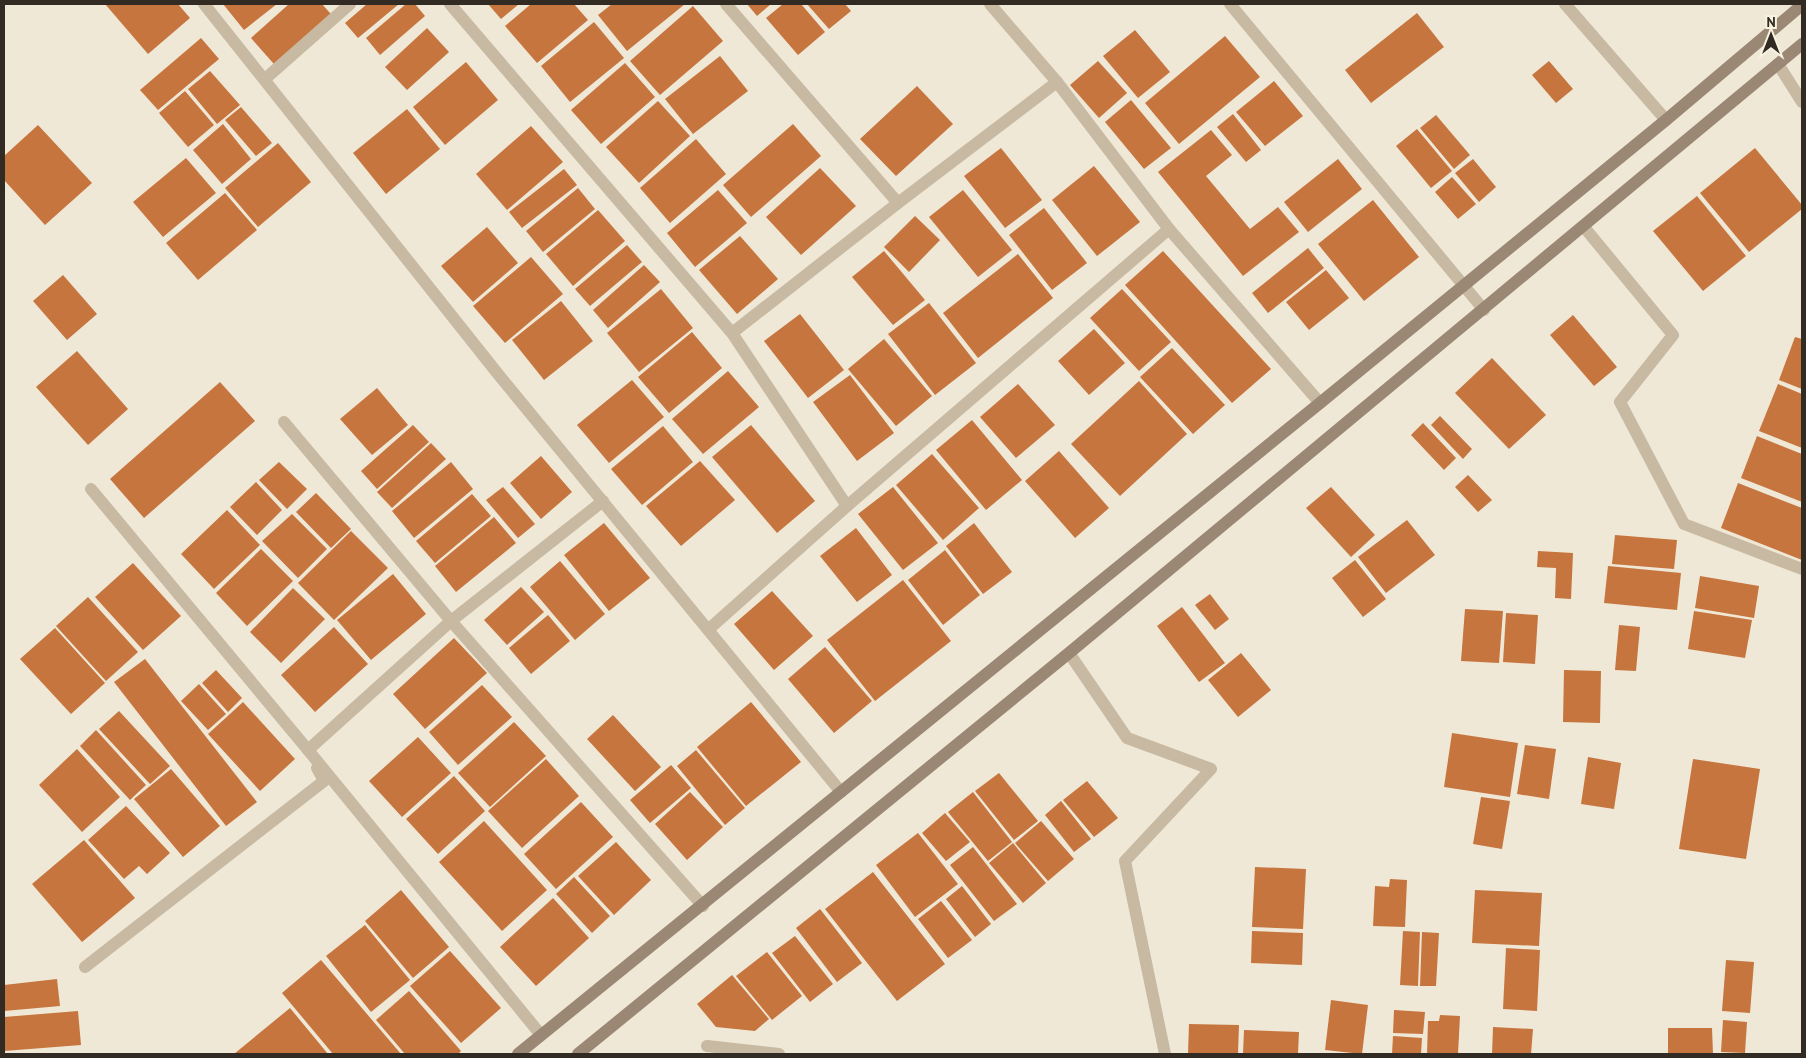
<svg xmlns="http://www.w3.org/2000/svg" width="1806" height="1058" viewBox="0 0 1806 1058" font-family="'PT Sans',sans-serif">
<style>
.building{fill:#c6753e}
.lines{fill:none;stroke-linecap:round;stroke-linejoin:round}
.street{stroke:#c8b9a2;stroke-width:12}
.secondary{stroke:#9b8874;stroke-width:12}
</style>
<rect width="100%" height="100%" fill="#f0e8d6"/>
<g class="building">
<polygon points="105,4 178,4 190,18 148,54"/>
<polygon points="223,4 277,4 244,30"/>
<polygon points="289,4 322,4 337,21 281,72 251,38"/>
<polygon points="367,4 399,4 358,38 345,23"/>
<polygon points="406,4 415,4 425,16 380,55 366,38"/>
<polygon points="488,4 519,4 501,19"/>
<polygon points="531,4 574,4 588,20 537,63 505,26"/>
<polygon points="612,4 685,4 627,51 598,15"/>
<polygon points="747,4 771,4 757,16"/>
<polygon points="783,4 801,4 825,32 798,55 766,18"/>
<polygon points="807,4 845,4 851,11 829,29"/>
<polygon points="693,6 723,41 660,95 630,61"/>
<polygon points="1417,13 1444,47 1371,103 1345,70"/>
<polygon points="594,22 624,58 570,102 541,66"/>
<polygon points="427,28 449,52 407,90 385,67"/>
<polygon points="1135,30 1170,72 1138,98 1103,56"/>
<polygon points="1225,36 1260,77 1179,144 1145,103"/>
<polygon points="201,38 219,59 158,110 140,90"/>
<polygon points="720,56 748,91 693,134 665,99"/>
<polygon points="1098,61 1127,93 1099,118 1070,85"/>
<polygon points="1549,61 1573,89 1556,103 1532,75"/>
<polygon points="466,62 498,100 445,145 413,107"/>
<polygon points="625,63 655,97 601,144 571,110"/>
<polygon points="210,71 240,105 217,124 188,89"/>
<polygon points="1274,81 1303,116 1265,146 1236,112"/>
<polygon points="917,86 953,124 896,176 860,139"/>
<polygon points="185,91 214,125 188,147 159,113"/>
<polygon points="1131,100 1171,148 1144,169 1105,122"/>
<polygon points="658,101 690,136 639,183 606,147"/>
<polygon points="241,107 272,143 256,156 225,120"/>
<polygon points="407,109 440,149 386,194 353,153"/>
<polygon points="1233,114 1261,150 1246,162 1217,127"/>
<polygon points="1436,115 1470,155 1454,169 1420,128"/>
<polygon points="223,124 251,159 222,184 193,150"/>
<polygon points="793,124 821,156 751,217 723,185"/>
<polygon points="38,125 92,183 45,225 4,180 4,156"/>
<polygon points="531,126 563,162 507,210 476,174"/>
<polygon points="1417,129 1452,171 1431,188 1396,146"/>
<polygon points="1211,130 1232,155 1206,176 1250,229 1278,207 1299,232 1243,276 1158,172"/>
<polygon points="696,139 726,174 670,223 640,188"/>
<polygon points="278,143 311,182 258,227 225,188"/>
<polygon points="1001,148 1042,200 1005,228 964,176"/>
<polygon points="1755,148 1802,205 1802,209 1749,252 1700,193"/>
<polygon points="186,158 216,193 163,237 133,202"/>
<polygon points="1338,159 1362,189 1308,232 1284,202"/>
<polygon points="1473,159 1496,187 1479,202 1455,173"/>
<polygon points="1094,166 1140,222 1097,256 1052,200"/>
<polygon points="820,168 856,206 801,255 766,217"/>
<polygon points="564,169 577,185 522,228 509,212"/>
<polygon points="1452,177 1476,204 1458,219 1435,192"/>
<polygon points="578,188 595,209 543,252 526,231"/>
<polygon points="718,190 747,223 695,267 667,233"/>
<polygon points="963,190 1012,250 978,277 929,217"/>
<polygon points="225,193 257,230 198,280 166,243"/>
<polygon points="1697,196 1746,256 1703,291 1653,231"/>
<polygon points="1373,200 1419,257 1364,301 1318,244"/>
<polygon points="1044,208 1087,263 1052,290 1009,235"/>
<polygon points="598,210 625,241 573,286 546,254"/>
<polygon points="915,216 940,240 909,272 884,247"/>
<polygon points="487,227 518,263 473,302 441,266"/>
<polygon points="740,236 778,279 737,314 699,270"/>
<polygon points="627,245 642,262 590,306 575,289"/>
<polygon points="1308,248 1324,268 1268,313 1252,293"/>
<polygon points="884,251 925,300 893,325 852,277"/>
<polygon points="1163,251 1271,369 1232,403 1125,285"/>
<polygon points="1018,254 1053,298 978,358 943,313"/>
<polygon points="531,257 563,294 505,343 473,306"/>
<polygon points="644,265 660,282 608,328 593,310"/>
<polygon points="1326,270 1349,298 1309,330 1286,302"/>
<polygon points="63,275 97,314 67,340 33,301"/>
<polygon points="661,289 693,328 639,372 607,333"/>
<polygon points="1122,289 1171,342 1139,371 1090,318"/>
<polygon points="561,301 593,341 544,380 512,340"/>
<polygon points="929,303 976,363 935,395 888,334"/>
<polygon points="800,314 844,370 808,398 764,341"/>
<polygon points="1573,315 1617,367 1594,386 1550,335"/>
<polygon points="1094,329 1125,363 1089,395 1058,361"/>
<polygon points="692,332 722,368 669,413 638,377"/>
<polygon points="1795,337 1802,339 1802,389 1779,380"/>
<polygon points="884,339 932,396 896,426 848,369"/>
<polygon points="1172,348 1225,405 1193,434 1140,377"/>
<polygon points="77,351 128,409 88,445 36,387"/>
<polygon points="1492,358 1546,415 1509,449 1455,393"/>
<polygon points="728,371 759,407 703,454 672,419"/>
<polygon points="850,375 894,433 857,461 813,402"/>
<polygon points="632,380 664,417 609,463 577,425"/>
<polygon points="1139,381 1187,434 1120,496 1071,444"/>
<polygon points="220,382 255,421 144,518 110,479"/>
<polygon points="1018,384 1055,425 1016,458 980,417"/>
<polygon points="1778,384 1802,394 1802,448 1759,431"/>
<polygon points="377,388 408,425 372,455 340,419"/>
<polygon points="1440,416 1472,449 1463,459 1431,425"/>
<polygon points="972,420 1022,480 986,510 936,450"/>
<polygon points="1423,423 1456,458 1444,470 1411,435"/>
<polygon points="413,425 429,442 377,489 361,471"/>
<polygon points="751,425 815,501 777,533 712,457"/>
<polygon points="663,426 693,462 642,505 611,469"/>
<polygon points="1757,436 1802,454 1802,502 1741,478"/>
<polygon points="431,443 446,459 392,508 377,492"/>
<polygon points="1059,451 1109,508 1075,538 1025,481"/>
<polygon points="932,454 979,508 943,540 896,485"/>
<polygon points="541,456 572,492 541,519 510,483"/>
<polygon points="700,461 735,500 681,546 646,506"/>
<polygon points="279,462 307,489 287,509 259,480"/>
<polygon points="451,462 473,489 414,538 392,511"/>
<polygon points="1468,475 1492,500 1478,512 1455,487"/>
<polygon points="256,482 282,510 257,535 230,507"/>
<polygon points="1738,483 1802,508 1802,560 1721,528"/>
<polygon points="503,487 535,524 518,538 486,500"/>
<polygon points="893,487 938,543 903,570 858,514"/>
<polygon points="1331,487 1375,535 1351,557 1306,508"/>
<polygon points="316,493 351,529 331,548 296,512"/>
<polygon points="472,494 491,516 435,563 416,541"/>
<polygon points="227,510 260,545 214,589 181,554"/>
<polygon points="292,514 327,549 298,578 262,541"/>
<polygon points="494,517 516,543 456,592 435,566"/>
<polygon points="1407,520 1435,555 1386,593 1358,557"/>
<polygon points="604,523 650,578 609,611 564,555"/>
<polygon points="974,523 1012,572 983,594 946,546"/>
<polygon points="856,528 892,575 857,602 820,556"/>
<polygon points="351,531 388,568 334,620 298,583"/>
<polygon points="1615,535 1677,540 1674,569 1612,564"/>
<polygon points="261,549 293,581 247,626 216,593"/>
<polygon points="945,550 980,595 943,625 908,580"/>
<polygon points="1538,551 1573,553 1571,599 1555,598 1556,568 1537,567"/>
<polygon points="1355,560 1386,599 1363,617 1332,578"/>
<polygon points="560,561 605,614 575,640 530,587"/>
<polygon points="133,563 181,616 143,650 95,597"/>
<polygon points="1608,566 1681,573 1677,610 1604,603"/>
<polygon points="393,574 426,614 371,660 337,620"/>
<polygon points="1700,576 1759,586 1754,618 1695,608"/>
<polygon points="903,580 951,641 875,701 827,640"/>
<polygon points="521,587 544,612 507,645 484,620"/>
<polygon points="293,588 325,619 281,663 250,632"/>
<polygon points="772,591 813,636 774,670 734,624"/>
<polygon points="1210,594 1229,619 1215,630 1195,605"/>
<polygon points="88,597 138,652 106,681 56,626"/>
<polygon points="1182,607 1225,663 1199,682 1157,626"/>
<polygon points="1465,609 1503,611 1499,663 1461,661"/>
<polygon points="1694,611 1752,620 1745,658 1688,649"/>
<polygon points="1506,613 1538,615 1535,664 1503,662"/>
<polygon points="548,615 570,641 531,674 509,648"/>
<polygon points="1619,625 1640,627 1636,671 1615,670"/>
<polygon points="334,627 368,664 315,712 281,675"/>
<polygon points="55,628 105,683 71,714 20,659"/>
<polygon points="454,638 487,673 425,729 393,694"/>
<polygon points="825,647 872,701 834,733 788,679"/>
<polygon points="1241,653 1271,690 1238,717 1208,680"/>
<polygon points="145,659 257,802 226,826 114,682"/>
<polygon points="216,670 242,698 228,712 202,683"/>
<polygon points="1564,670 1601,671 1600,723 1563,722"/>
<polygon points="199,684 226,714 208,730 181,701"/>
<polygon points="482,685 512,717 458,765 429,732"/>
<polygon points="243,702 295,759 260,791 208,734"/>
<polygon points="751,702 801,762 746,806 697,747"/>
<polygon points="119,711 170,766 150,784 99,729"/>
<polygon points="613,715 661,767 635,791 587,739"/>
<polygon points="514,722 546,756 490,807 458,773"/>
<polygon points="96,730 146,785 130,800 80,746"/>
<polygon points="1452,733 1518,743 1510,797 1444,787"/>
<polygon points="418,737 451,773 402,817 369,781"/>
<polygon points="1525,745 1556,749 1549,799 1517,794"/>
<polygon points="77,749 120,797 82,832 39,785"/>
<polygon points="696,750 745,808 725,825 677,766"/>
<polygon points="1588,757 1621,763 1614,809 1581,804"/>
<polygon points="546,759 579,796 522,848 488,811"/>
<polygon points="1693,759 1760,769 1746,859 1679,849"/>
<polygon points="671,765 691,788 650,823 630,800"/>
<polygon points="171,769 220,826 183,857 134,799"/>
<polygon points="999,773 1038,821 1014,840 975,791"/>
<polygon points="454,776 485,811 438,854 406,819"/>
<polygon points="1087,781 1118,818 1094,837 1063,800"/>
<polygon points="690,792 723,827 687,860 655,824"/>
<polygon points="973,792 1012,842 988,861 948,812"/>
<polygon points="1481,797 1510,801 1502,849 1473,844"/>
<polygon points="1061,801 1091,839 1074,852 1045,815"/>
<polygon points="581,802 613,837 556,889 524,854"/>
<polygon points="126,806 170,853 147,874 139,866 124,879 88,840"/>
<polygon points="945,813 970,842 946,861 922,833"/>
<polygon points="484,821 547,890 502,931 439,862"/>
<polygon points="1041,821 1074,859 1048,881 1015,843"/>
<polygon points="918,833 958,884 915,917 876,865"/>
<polygon points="84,840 135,898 82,942 32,884"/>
<polygon points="616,842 651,880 614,915 578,876"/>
<polygon points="1013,843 1046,883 1023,903 989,863"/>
<polygon points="973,847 1017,904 994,921 950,865"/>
<polygon points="1255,867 1306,869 1303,929 1252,927"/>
<polygon points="873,872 945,964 897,1001 825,909"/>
<polygon points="574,877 610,916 592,933 556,894"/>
<polygon points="1390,879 1407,880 1405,927 1373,926 1375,886 1389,887"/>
<polygon points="962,886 991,924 975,937 946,899"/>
<polygon points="401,890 449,947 413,978 365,921"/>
<polygon points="1475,890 1542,893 1539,946 1472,943"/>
<polygon points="553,898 589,938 536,986 500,947"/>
<polygon points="941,901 972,940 948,958 918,919"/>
<polygon points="820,909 862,963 837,982 796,928"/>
<polygon points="365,925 410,980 371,1012 326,956"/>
<polygon points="1252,931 1303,933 1302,965 1251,963"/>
<polygon points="1403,931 1420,932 1418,986 1400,985"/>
<polygon points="1422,932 1439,933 1436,986 1420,986"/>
<polygon points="795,936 833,984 810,1002 772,953"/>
<polygon points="1506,948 1540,950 1537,1011 1503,1009"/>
<polygon points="450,951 501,1008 461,1043 410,986"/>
<polygon points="767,952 802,996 772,1020 736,976"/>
<polygon points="321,960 401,1054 333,1054 282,993"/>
<polygon points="1726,960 1754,962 1750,1013 1722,1011"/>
<polygon points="732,975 769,1019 755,1031 716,1027 697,1004"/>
<polygon points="57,979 60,1006 4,1011 4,985"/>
<polygon points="409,991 461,1051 458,1054 405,1054 376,1020"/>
<polygon points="1331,1000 1368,1005 1362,1054 1325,1050"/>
<polygon points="290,1008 328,1054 234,1054"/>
<polygon points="1394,1010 1425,1012 1423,1034 1393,1033"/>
<polygon points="78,1011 81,1045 4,1051 4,1017"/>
<polygon points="1440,1015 1460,1016 1458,1054 1427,1054 1428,1021 1439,1021"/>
<polygon points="1723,1020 1747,1022 1745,1053 1721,1052"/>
<polygon points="1189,1024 1239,1025 1238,1054 1188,1054"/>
<polygon points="1493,1027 1533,1029 1531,1054 1492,1054"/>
<polygon points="1668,1028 1712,1028 1713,1054 1668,1054"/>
<polygon points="1244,1030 1299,1032 1298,1054 1243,1054"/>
<polygon points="1393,1036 1422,1038 1421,1054 1392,1054"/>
</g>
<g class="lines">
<g class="street">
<polyline points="204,4 498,374 841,792"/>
<polyline points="450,4 732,333 898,203 726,4"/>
<polyline points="990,4 1057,82 1169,229"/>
<polyline points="1230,4 1484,310"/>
<polyline points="1565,4 1666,120"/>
<polyline points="1778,64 1802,102"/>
<polyline points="265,79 350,4"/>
<polyline points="898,203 1057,82"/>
<polyline points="1584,227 1673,335 1620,402 1684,524 1802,569"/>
<polyline points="284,422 451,621 703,906"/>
<polyline points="91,489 308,750 451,621 603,501"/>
<polyline points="847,506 1169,229 1320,403"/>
<polyline points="709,629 847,506 732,333"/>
<polyline points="1069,653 1127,738 1211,769 1125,861 1165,1054"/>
<polyline points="308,750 541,1035"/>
<polyline points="85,967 324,781 317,768"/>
<polyline points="707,1046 779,1054"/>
</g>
<g class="secondary">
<polyline points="518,1054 1320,403 1666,120 1802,5"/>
<polyline points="578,1054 1069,653 1802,44"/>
</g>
</g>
<rect width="1806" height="1058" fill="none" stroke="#322b24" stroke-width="10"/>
<g transform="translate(1771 35)" stroke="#f8f2e1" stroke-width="4" paint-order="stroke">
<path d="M0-4L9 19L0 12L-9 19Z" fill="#322b24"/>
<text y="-8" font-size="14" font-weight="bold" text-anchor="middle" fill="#322b24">N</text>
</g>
</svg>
